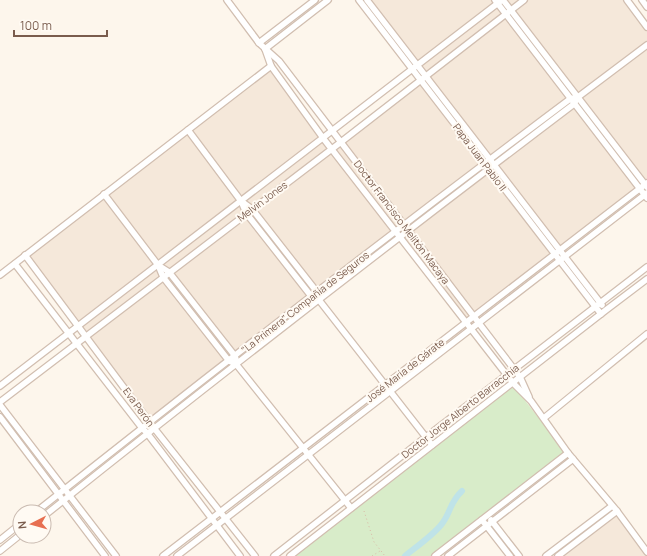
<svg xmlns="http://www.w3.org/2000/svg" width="647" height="556" viewBox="0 0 647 556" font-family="Manrope,sans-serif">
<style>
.residential{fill:#f5e8da}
.green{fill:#d8ecc9}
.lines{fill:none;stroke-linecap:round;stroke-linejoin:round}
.canal{stroke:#bfe3e8;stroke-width:6}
.street-casing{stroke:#d1beb0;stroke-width:8}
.path{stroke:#d9b8a5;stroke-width:1;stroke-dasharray:1 3;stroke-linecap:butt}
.street{stroke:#fff;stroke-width:5.5}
.labels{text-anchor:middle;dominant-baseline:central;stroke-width:4;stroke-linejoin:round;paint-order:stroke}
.street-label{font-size:10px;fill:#7a5c4d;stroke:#fffaf3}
</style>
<rect width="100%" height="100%" fill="#fdf6ec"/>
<g class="residential">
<polygon points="367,0 627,0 647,27 647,183 466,323 396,232 150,421 25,255 271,66 331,149 426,77"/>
<polygon points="617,511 647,552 647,556 558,556"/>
</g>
<polygon class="green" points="513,385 566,453 431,556 293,556"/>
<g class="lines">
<path class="canal" d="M405,556C416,547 432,536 441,525C451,513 449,503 462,491"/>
<defs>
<g id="street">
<polyline points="227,0 259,43 279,61 520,377 529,397"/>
<polyline points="359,0 601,314"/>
<polyline points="367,0 602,305"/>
<polyline points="495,0 647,198"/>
<polyline points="503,0 647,187"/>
<polyline points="627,0 647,27"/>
<polyline points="642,0 647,7"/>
<polyline points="259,43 315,0"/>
<polyline points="265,49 271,66 323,138 513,383 531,401 568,453 617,511 647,552"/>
<polyline points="265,49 328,0"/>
<polyline points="188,130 241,201 246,213 311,296 315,298"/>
<polyline points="104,194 158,265 163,277 229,361 236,364 351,508"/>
<polyline points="241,201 252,209 317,292 319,300 432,445"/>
<polyline points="25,255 154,428 255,556"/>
<polyline points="15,264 142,428 147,433 240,556"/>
<polyline points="158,265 169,272 235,356 236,359"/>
<polyline points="0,275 271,66"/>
<polyline points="0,386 502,0"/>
<polyline points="0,402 341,142 524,0"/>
<polyline points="0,405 116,556"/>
<polyline points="0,417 105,556"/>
<polyline points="544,418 647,334"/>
<path d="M36,512C212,372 390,234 570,99L578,97L647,45"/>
<path d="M44,516C219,376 396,239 574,104L578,97"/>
<polyline points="482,520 510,556"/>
<polyline points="491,520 519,556"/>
<polyline points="0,540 20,524"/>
<polyline points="0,551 20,535"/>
<polyline points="163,556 647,183"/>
<polyline points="177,556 647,193"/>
<polyline points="274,556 426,437 647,267"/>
<polyline points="290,556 606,310 647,279"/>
<polyline points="435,556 568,453"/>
<polyline points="448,556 573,459"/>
<polyline points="546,556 612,506"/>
<polyline points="558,556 617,511"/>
</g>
</defs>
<use href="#street" class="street-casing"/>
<g class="path">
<polyline points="364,511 374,542 385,556"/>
<polyline points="372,556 380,551"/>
</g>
<use href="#street" class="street"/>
</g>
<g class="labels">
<g class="street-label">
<text transform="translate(480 157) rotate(53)">Papa Juan Pablo II</text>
<text transform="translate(262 201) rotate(-37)">Melvin Jones</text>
<text transform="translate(402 222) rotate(53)">Doctor Francisco Melitón Macaya</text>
<text transform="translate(305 302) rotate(-38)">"La Primera" Compañía de Seguros</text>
<text transform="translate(405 370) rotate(-38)">José María de Gárate</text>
<text transform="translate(139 407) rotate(54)">Eva Perón</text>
<text transform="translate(460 411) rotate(-38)">Doctor Jorge Alberto Barracchia</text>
</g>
</g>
<g transform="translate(32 524) rotate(264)"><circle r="19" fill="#fffaf3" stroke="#cabbb1"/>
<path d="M0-3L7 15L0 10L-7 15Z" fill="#e76f51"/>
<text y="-6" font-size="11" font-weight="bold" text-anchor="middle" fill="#7a5c4d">N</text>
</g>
<path d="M14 30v6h93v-6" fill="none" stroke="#7a5c4d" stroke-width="2"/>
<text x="20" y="30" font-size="12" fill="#7a5c4d" stroke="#fffaf3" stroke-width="3" paint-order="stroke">100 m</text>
</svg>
